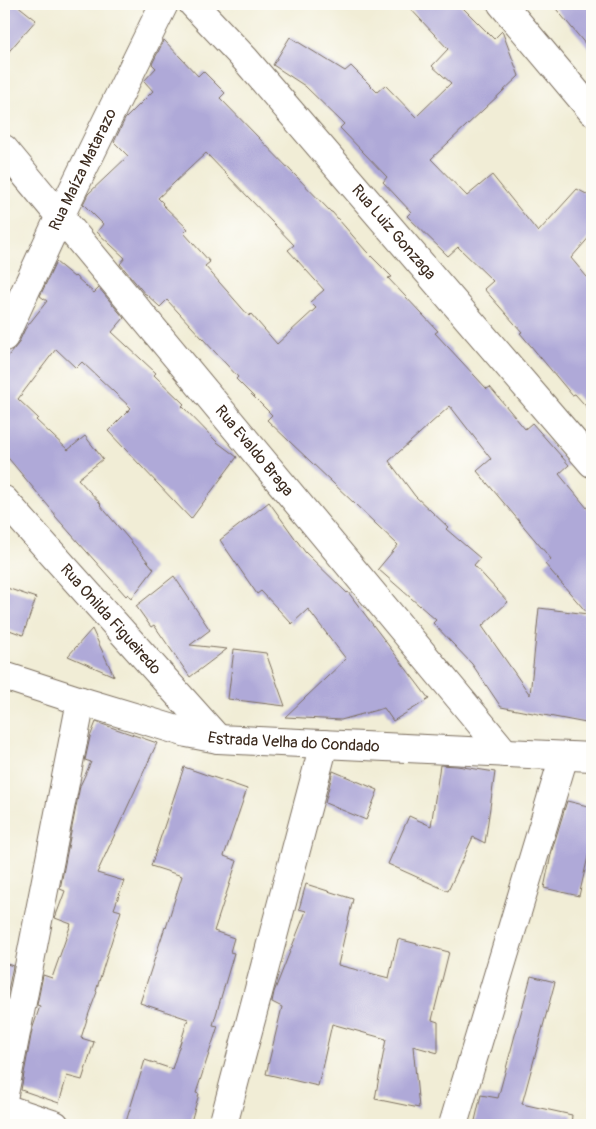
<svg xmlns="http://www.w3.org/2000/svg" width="596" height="1129" viewBox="0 0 596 1129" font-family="Pangolin,sans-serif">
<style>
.building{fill:#afa9d8;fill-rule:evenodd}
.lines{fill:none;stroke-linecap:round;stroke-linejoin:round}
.minor-casing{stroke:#7b6e5e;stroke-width:30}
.minor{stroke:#fff;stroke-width:28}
.labels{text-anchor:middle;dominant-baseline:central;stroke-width:4;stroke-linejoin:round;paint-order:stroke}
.street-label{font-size:16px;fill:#3b2a1e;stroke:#fdfcf7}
</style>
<rect width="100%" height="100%" fill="#fdfcf7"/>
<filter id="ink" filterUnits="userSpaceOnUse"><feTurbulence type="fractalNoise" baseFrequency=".02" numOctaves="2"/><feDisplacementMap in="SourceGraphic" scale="10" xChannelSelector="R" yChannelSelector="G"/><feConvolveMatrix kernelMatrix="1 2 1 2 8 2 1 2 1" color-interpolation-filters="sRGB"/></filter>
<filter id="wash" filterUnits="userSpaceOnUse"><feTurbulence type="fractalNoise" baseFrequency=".0096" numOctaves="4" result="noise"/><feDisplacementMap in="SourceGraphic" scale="20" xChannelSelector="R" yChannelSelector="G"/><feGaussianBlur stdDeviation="1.12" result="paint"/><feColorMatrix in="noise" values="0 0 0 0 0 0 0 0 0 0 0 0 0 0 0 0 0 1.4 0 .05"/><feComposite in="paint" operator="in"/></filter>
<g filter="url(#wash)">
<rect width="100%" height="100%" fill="#f1edd6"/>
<g id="blocks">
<g class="building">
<polygon points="4,4 16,4 36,20 4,57"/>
<polygon points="406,4 459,4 494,39 502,31 519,76 431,159 467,196 492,175 538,232 577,189 592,197 592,234 571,258 592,283 592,413 575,394 572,395 520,333 522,332 484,289 493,281 458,247 448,256 407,216 411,212 383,182 387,177 340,128 344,124 305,86 273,65 290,37 345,71 351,66 377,92 385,85 416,117 451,83 432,66 448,49"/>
<polygon points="552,4 592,4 592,52"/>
<path d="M164,40L198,76L203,71L225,93L220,98L331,212H332L366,251L392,277L388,278L438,331L435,333L487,389L490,387L525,429L532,423L569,465L559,474L592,514V690L586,723L501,707L472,664L433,623L436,620L378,569L398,545L267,420L272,415L236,379L238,377L167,300L160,307L146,294H145L120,264L125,258L97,232L103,224L83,204L88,194L128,156L114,142L125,119L153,91L144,81L156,68L152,64ZM206,153L294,245L288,250L324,290L310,302L316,308L277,344L251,314L249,316L205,266L210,262L184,233L188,229L162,204L163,203L158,198ZM450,406L491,459L477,471L551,559L545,564L588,614L539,608L530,695L482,626L508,602L474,565L480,558L446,529L448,527L415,496L389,461Z"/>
<polygon points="56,262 74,277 75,276 94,293 99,288 124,318 112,332 156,373 154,375 184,404 182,406 217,442 237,457 191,519 108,431 131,408 82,362 76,368 56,349 18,399 38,418 36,420 68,450 85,436 103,459 78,479 101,504 100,505 154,569 131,599 128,594 126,596 55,516 55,514 4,453 4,361 18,344 25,329 47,301 40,296"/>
<polygon points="269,502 305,552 347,593 348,592 429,699 393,721 384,708 341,720 285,717 346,659 308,609 292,624 261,591 257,594 220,540"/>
<polygon points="174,576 210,630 190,645 227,649 190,677 154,625 151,627 136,606"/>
<polygon points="4,587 36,598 23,635 4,628"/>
<polygon points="92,629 114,676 68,656"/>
<polygon points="234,649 266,653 285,706 228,699"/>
<polygon points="96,722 157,743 97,873 124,881 114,909 121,911 96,991 97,992 89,1013 81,1038 94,1042 82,1080 67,1076 59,1103 21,1090 32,1030 40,1006 37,1005 43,975 52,978 71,924 55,918 65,891 60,889 80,786 91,762 85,760 90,737"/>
<polygon points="440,765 457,766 495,772 485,843 473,837 448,891 388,864 409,816 431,826"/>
<polygon points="184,767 247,789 224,856 237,861 214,931 234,938 230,952 234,953 213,1025 218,1026 196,1093 199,1094 190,1125 125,1125 145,1060 172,1069 188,1019 140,1003 165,927 166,928 182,876 151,866"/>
<polygon points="333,771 378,790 366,820 325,803"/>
<polygon points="567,801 592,807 592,839 579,896 544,888 552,850"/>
<polygon points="306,884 353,899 338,965 389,978 398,939 449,952 432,1020 438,1022 438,1053 413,1046 419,1108 375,1099 386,1039 332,1024 318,1086 266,1074 282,1007 272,1002 274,992 306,911 299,909"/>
<polygon points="4,963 13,966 7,995 4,994"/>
<polygon points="531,976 555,982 522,1104 572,1115 571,1125 474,1125 481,1095 498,1098"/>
</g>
</g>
</g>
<g filter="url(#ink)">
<use href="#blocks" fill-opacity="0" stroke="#7b6e5e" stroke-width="1"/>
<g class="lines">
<defs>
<g id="minor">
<path id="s1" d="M193,4L245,59L592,463"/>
<polyline points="502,4 592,111"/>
<path id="s2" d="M4,149L505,753"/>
<path id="s3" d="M4,337L60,216L164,4"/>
<path id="s4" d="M4,500L218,739"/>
<path id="s5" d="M4,676L81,701L187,733L218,739L592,757"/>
<polyline points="4,1094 81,701"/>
<polyline points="4,1108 55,1125"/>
<polyline points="223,1125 324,744"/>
<polyline points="453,1125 564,756"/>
</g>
</defs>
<use href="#minor" class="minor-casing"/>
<use href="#minor" class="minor"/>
</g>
</g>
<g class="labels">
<g class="street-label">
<text stroke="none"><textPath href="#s3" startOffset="185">Rua Maíza Matarazo</textPath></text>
<text stroke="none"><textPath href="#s1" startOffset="304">Rua Luiz Gonzaga</textPath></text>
<text stroke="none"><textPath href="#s2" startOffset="392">Rua Evaldo Braga</textPath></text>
<text stroke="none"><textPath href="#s4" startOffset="160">Rua Onilda Figueiredo</textPath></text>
<text stroke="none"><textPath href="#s5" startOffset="299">Estrada Velha do Condado</textPath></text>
</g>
</g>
<rect width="596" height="1129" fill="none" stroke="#fdfcf7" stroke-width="20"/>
</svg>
